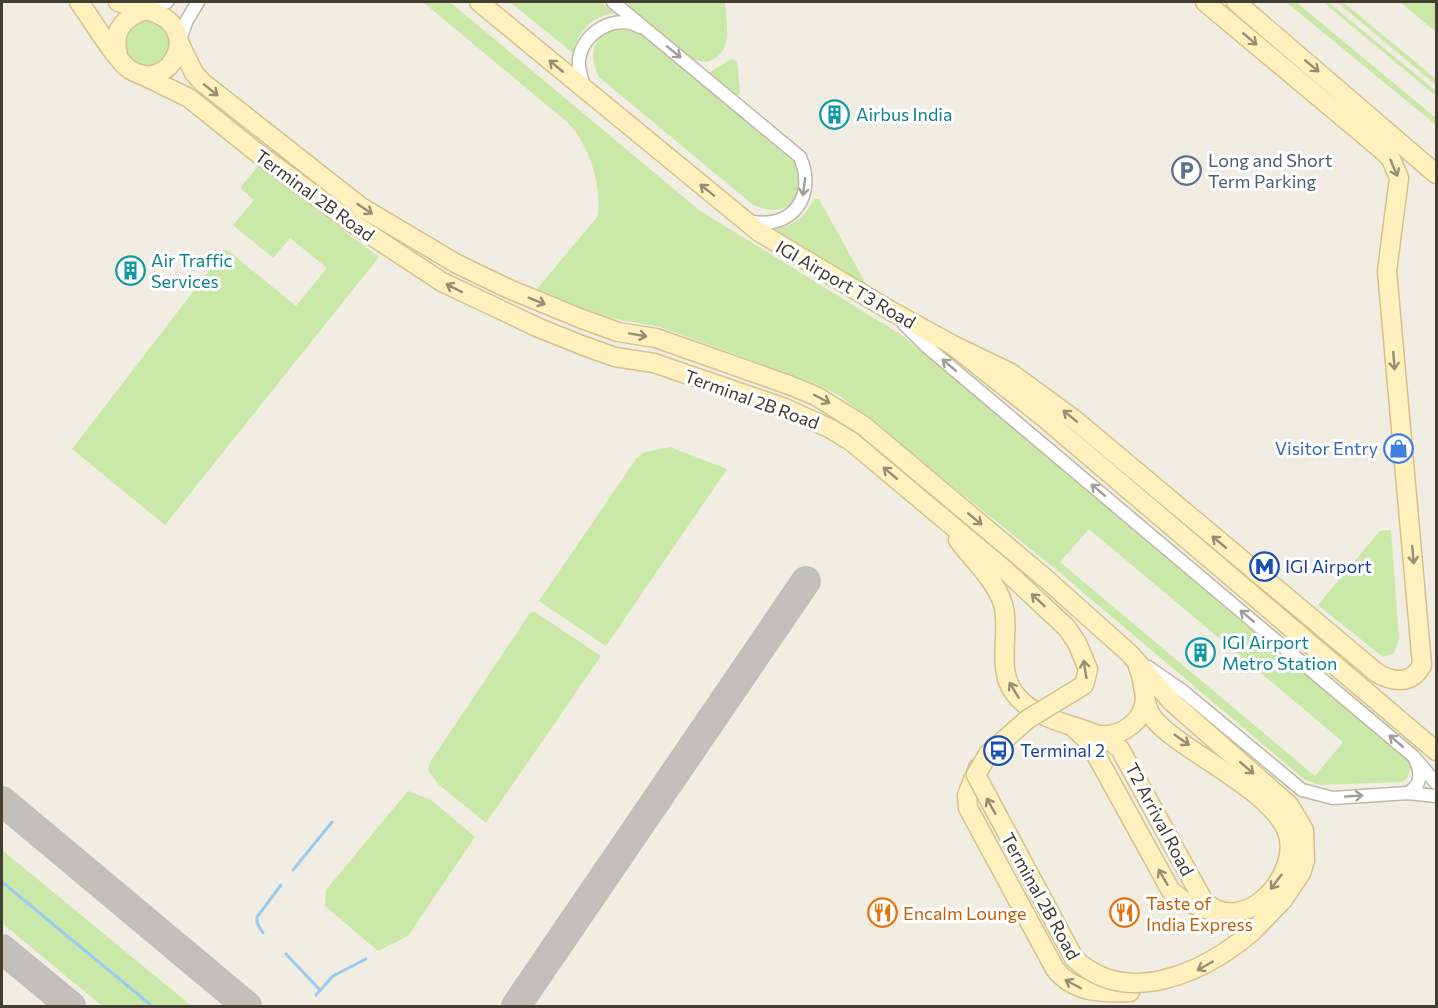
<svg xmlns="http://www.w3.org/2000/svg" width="1438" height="1008" viewBox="0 0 1438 1008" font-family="Commissioner,sans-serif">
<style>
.green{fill:#cae8a8;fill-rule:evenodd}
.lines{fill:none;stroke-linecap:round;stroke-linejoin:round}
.stream{stroke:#9accf2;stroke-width:3}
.taxiway{stroke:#c2c0ba;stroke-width:30}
.street-casing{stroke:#c0b8a7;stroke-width:15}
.secondary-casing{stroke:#d3c38f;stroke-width:21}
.street{stroke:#fff;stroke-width:12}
.secondary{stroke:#fff1be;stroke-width:18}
.secondary-bridge-casing{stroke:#d3c38f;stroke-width:21;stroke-linecap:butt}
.secondary-bridge{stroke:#fff1be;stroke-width:18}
.oneway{stroke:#988e71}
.oneway2{stroke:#a19e98}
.labels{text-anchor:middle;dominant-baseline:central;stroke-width:6;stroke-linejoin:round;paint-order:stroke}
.culture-label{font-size:18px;fill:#0d838f;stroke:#fff;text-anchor:start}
.service-label{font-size:18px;fill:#4e5e75;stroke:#fff;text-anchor:start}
.street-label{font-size:18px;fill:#433d32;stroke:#fff}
.shop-label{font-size:18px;fill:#366cbe;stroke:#fff;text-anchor:end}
.transit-label{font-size:18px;fill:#164399;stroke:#fff;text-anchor:start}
.food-label{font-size:18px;fill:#c56008;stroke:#fff;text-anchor:start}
</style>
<rect width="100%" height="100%" fill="#f2ede2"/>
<g class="green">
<path d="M423,2H450L699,210L903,336L1405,756L1411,767L1407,778L1402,782L1318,785L1304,779L1053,567L840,396L816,384L660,327L605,317L536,290L598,216C602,185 589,144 567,122ZM1089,529L1343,742L1315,776L1060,562Z"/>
<path d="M510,2H601L615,13C590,17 580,30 573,53Z"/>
<path d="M620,2H725C726,25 735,53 707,62L693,60Z"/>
<polygon points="1286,2 1296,2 1436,118 1436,125"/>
<polygon points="1323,2 1328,2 1436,91 1436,96"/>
<polygon points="1337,2 1343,2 1436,79 1436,85"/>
<polygon points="1400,2 1436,2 1436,32"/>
<circle cx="147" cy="43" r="24"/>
<path d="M620,27L633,29L644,35L796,164C814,198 784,221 752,204L599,77C587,54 593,33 620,27Z"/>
<polygon points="731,59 737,61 740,93 735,97 707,74"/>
<polygon points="258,166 379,257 165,525 72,449 226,249 296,306 327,268 290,238 273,258 233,225 254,200 240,188"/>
<path d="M814,199H819L866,284L773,229C793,226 805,218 814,199Z"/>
<polygon points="670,447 727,469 606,646 539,601 636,459 645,452"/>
<polygon points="1391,530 1399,639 1394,653 1383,657 1318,605 1380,531"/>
<polygon points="535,612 601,656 486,823 438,784 428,770 430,762 530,613"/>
<polygon points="408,791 431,800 475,837 408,936 378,951 325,906 326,890"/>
<polygon points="2,850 177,994 191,1006 102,1006 2,923"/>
</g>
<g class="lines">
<g class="stream">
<polyline points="293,870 332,822"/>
<polyline points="2,882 152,1006"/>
<polyline points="263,933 257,923 257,917 281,885"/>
<polyline points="286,954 319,989"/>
<polyline points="316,995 333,976 366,959"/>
</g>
<g class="taxiway">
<polyline points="2,801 247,1006"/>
<polyline points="2,949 71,1006"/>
<polyline points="516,1006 806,581"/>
</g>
<defs>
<g id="street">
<path d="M613,2L800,157C817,196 792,231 749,221"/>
<polyline points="145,10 167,2"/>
<polyline points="179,42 187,20 198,2"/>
<path d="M584,86C581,77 578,69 579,59C583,32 616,13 640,27"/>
<polyline points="904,324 926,346 1413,756 1436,783"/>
<polyline points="1148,667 1184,692 1302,790 1333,798 1408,793 1436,796"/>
<path d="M1408,793C1421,786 1422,774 1416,761"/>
</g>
<g id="secondary">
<path d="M79,2C91,18 115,59 129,69C169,97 209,24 145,10C123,18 112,31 118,55"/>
<polyline points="118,2 145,10"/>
<polyline points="479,2 759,232 891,311 951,344 1042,416 1436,751"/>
<polyline points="1236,2 1436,174"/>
<polyline points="179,42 194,73 202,82 361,207 457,264 509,289 582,319 618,332 656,338 789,385 816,396 864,426 1045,578 1130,654 1172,702 1289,805 1304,830 1305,861 1301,873 1283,900 1252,932"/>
<polyline points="140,74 189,98 260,155 351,222 442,282 539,328 584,346 615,357 654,363 785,408 831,429 852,442 1006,571 1067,628 1077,643"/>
<path d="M951,344L1011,373L1075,420L1377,673C1394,683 1412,684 1422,665L1387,271L1399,178L1391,159L1382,150L1205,2"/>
<path d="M958,540C972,559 996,581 1003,604C1011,632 995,670 1015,694C1042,728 1090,722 1120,749L1203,900C1241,938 1296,881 1289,839C1281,793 1182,753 1154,719C1142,705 1146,684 1138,667"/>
<polyline points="1075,729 1089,742 1171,891 1184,901 1212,911"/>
<path d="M1100,735C1122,737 1144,721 1145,698"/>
<path d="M978,768L967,795L968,808L1055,969C1074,993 1101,993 1130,992"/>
</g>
</defs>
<use href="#street" class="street-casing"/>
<use href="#secondary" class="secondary-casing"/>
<use href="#street" class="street"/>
<use href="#secondary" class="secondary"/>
<defs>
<path id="secondary-bridge" d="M1077,643L1088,669L1084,685L1028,719L988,754L976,775L1074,958C1125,1008 1202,974 1252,932"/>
</defs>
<use href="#secondary-bridge" class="secondary-bridge-casing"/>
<use href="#secondary-bridge" class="secondary-bridge"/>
</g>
<defs><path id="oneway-shaft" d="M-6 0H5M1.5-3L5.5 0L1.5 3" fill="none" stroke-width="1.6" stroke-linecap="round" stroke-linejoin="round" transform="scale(1.5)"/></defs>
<g class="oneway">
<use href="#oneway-shaft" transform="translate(1250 39) rotate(40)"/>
<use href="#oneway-shaft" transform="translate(556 66) rotate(-140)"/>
<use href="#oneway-shaft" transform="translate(1312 66) rotate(40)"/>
<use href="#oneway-shaft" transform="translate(211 90) rotate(39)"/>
<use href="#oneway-shaft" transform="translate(1394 168) rotate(67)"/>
<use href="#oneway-shaft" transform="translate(707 190) rotate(-141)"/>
<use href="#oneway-shaft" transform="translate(365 209) rotate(34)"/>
<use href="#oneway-shaft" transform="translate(454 288) rotate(-153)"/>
<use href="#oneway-shaft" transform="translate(537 301) rotate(22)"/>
<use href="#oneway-shaft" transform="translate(638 335) rotate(10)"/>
<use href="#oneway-shaft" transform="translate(1394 361) rotate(85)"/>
<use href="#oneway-shaft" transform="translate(822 399) rotate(28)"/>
<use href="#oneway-shaft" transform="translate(1070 416) rotate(-141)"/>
<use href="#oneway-shaft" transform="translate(890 473) rotate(-140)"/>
<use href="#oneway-shaft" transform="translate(975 519) rotate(40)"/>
<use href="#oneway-shaft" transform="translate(1219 542) rotate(-140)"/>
<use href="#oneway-shaft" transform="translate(1413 555) rotate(85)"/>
<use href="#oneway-shaft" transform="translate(1038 600) rotate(-137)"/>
<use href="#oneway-shaft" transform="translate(1085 669) rotate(-99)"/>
<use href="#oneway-shaft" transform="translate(1014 690) rotate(-121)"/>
<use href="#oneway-shaft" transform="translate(1182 740) rotate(35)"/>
<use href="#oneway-shaft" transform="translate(1247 768) rotate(41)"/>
<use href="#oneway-shaft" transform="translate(991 806) rotate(-119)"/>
<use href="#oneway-shaft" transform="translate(1163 877) rotate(-120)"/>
<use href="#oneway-shaft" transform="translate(1276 882) rotate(127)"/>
<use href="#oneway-shaft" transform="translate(1205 966) rotate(150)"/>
<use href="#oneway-shaft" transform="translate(1073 984) rotate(-152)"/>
</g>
<g class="oneway2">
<use href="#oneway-shaft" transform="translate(674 52) rotate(39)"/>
<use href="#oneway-shaft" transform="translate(804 187) rotate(97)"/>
<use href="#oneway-shaft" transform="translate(949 365) rotate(-140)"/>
<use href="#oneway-shaft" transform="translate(1098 490) rotate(-140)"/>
<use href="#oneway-shaft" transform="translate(1247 616) rotate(-140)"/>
<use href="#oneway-shaft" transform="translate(1396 741) rotate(-140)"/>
<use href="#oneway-shaft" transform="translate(1354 796) rotate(-4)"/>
</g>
<defs>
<symbol id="building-ring" viewBox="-11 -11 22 22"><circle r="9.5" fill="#fff" stroke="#0f9aa8" stroke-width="1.5"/><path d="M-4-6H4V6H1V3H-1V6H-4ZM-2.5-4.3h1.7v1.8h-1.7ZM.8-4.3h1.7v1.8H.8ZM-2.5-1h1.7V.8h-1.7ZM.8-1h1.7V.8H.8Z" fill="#0f9aa8"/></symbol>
<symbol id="parking-ring" viewBox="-11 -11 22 22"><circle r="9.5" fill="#fff" stroke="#5c6f8a" stroke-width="1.5"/><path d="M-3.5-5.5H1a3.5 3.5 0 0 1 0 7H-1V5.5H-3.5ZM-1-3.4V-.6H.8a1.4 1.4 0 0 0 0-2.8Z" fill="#5c6f8a"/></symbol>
<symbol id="shop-ring" viewBox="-11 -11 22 22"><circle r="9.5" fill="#fff" stroke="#3f7fe0" stroke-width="1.5"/><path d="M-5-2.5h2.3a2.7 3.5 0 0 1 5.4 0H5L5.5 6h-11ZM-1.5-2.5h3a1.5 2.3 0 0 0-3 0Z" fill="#3f7fe0"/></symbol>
<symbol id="metro-ring" viewBox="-11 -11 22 22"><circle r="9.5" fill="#fff" stroke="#1a4fb4" stroke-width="1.5"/><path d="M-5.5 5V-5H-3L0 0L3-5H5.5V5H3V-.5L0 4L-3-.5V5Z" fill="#1a4fb4"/></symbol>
<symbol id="bus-ring" viewBox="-11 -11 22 22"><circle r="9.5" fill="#fff" stroke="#1a4fb4" stroke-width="1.5"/><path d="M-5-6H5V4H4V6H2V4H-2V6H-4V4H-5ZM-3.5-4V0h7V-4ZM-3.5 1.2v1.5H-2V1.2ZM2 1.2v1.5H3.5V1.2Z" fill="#1a4fb4"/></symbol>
<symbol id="restaurant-ring" viewBox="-11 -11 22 22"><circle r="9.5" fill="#fff" stroke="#e8710a" stroke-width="1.5"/><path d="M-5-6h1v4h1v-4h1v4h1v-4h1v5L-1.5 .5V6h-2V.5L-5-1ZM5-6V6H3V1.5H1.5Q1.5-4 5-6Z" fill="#e8710a"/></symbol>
</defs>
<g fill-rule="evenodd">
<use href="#building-ring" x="818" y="98" width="33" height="33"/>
<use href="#parking-ring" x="1170" y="154" width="33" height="33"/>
<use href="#building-ring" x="114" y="254" width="33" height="33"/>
<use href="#shop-ring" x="1382" y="432" width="33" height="33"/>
<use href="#metro-ring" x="1248" y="550" width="33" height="33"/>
<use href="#building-ring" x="1184" y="636" width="33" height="33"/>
<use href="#bus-ring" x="982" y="734" width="33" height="33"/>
<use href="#restaurant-ring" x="866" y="896" width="33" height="33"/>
<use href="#restaurant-ring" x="1108" y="896" width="33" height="33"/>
</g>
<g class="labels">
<g class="culture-label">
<text x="856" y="114">Airbus India</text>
<text x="151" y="260">Air Traffic<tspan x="151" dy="21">Services</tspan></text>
<text x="1222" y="642">IGI Airport<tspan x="1222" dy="21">Metro Station</tspan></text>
</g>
<g class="service-label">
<text x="1208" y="160">Long and Short<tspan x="1208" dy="21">Term Parking</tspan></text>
</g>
<g class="street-label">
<text transform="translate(315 195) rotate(36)">Terminal 2B Road</text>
<text transform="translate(846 284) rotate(30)">IGI Airport T3 Road</text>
<text transform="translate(752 399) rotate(20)">Terminal 2B Road</text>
<text transform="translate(1160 819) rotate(62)">T2 Arrival Road</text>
<text transform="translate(1041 896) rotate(61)">Terminal 2B Road</text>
</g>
<g class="shop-label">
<text x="1378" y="448">Visitor Entry</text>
</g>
<g class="transit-label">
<text x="1285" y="566">IGI Airport</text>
<text x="1020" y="750">Terminal 2</text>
</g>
<g class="food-label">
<text x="1146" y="903">Taste of<tspan x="1146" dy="21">India Express</tspan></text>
<text x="903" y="913">Encalm Lounge</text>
</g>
</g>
<rect width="1438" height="1008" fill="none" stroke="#433d32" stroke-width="6"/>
</svg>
